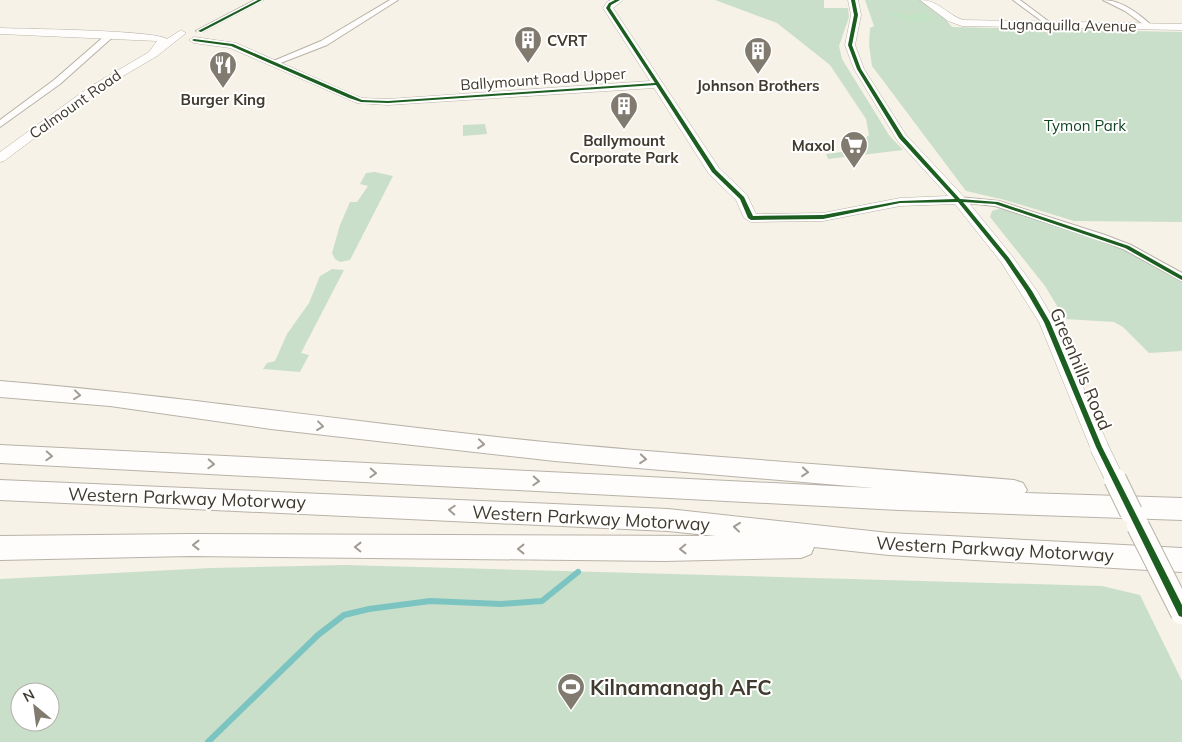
<svg xmlns="http://www.w3.org/2000/svg" width="1182" height="742" viewBox="0 0 1182 742" font-family="Mulish,sans-serif">
<style>
.green{fill:#cadfc9;fill-rule:evenodd}
.forest{fill:#c3e4c4}
.lines{fill:none;stroke-linecap:round;stroke-linejoin:round}
.stream{stroke:#7cc4c2;stroke-width:6}
.street-casing{stroke:#b8b2a8;stroke-width:2}
.secondary-casing{stroke:#b8b2a8;stroke-width:1}
.highway-casing{stroke:#b8b2a8;stroke-width:2}
.street{fill:#fefdfb;fill-rule:evenodd}
.secondary{fill:#fefdfb;fill-rule:evenodd}
.highway{fill:#fefdfb;fill-rule:evenodd}
.secondary-bridge-far1-casing{stroke:#b8b2a8;stroke-width:19;stroke-linecap:butt}
.secondary-bridge-casing{stroke:#b8b2a8;stroke-width:24;stroke-linecap:butt}
.secondary-bridge-far1{stroke:#fefdfb;stroke-width:18}
.secondary-bridge{stroke:#fefdfb;stroke-width:22}
.cycleway-casing{stroke:#fff;stroke-width:3}
.cycleway{fill:#1b5e20;fill-rule:evenodd}
.oneway{stroke:#a09c94}
.labels{text-anchor:middle;dominant-baseline:central;stroke-width:4;stroke-linejoin:round;paint-order:stroke}
.far-street-label{font-size:15px;fill:#413a2e;stroke:#fff}
.far-poi-label{font-size:15px;font-weight:bold;fill:#413a2e;stroke:#fff}
.far-park-label{font-size:15px;fill:#124323;stroke:#fff}
.street-label{font-size:18px;fill:#413a2e;stroke:#fff}
.near-poi-label{font-size:21px;font-weight:bold;fill:#413a2e;stroke:#fff;text-anchor:start}
</style>
<rect width="100%" height="100%" fill="#f7f2e7"/>
<g class="green">
<polygon points="715,0 824,0 824,8 848,8 849,17 839,46 842,59 889,135 903,150 828,159 826,154 849,151 869,135 866,119 830,65 777,23"/>
<polygon points="865,0 921,0 938,10 952,27 1182,32 1182,222 1074,221 1005,200 966,191 872,66 869,44 870,28 874,26"/>
<polygon points="485,124 487,134 463,136 463,125"/>
<polygon points="375,172 393,176 350,260 340,262 335,259 332,253 340,225 350,202 357,202 368,186 360,184 366,173"/>
<polygon points="999,209 1017,211 1122,248 1182,282 1182,351 1149,353 1123,327 1114,322 1065,319 1045,286 990,217 992,211"/>
<polygon points="332,269 344,270 301,353 309,355 300,372 263,369 267,363 275,361 287,334 309,303 320,276"/>
<path d="M345,565L1102,586L1140,595L1182,681V742H0V579L210,568ZM20,692H50V722H20Z"/>
</g>
<polygon class="forest" points="921,12 930,15 935,19 914,22 887,14 894,13 912,16"/>
<g class="lines">
<polyline class="stream" points="208,742 318,635 344,615 369,609 430,601 501,604 542,601 578,572"/>
<defs>
<g id="street">
<polygon points="255,0 263,0 202,32 196,31"/>
<polygon points="390,0 398,0 327,45 278,64 271,62 321,41"/>
<polygon points="1013,0 1020,0 1052,24 1047,25"/>
<path d="M1103,0C1121,0 1140,14 1152,26L1147,27L1125,11Z"/>
<polygon points="108,33 115,35 60,84 0,127 0,120 54,80"/>
<polygon points="959,197 999,201 1105,235 1131,245 1182,273 1182,281 1123,249 1097,239 995,206 956,202 956,198"/>
</g>
<g id="secondary">
<polygon points="611,0 623,0 613,8 719,168 747,195 756,214 823,213 900,198 948,196 897,140 854,69 845,45 851,15 848,0 858,0 861,15 855,45 864,69 906,135 964,197 1012,256 1037,291 1055,322 1109,447 1106,452 1099,454 1092,452 1039,322 1001,262 955,204 900,206 823,221 751,222 744,218 736,200 709,174 654,88 388,105 357,103 230,48 194,43 189,40 194,37 236,43 354,95 362,98 388,99 650,81 603,8 607,2"/>
<path d="M920,0C939,0 946,14 963,20L1182,24V30L962,26L948,21Z"/>
<path d="M0,28C24,29 155,30 167,39L181,30L186,33L157,56L96,92L4,161L0,162V152L88,88L149,52L157,41L0,34Z"/>
</g>
<g id="highway">
<path d="M0,381C185,396 369,425 555,443C707,457 861,467 1014,480L1023,483L1027,490L1025,493L1182,498V520L899,510L0,463V445L873,488L555,461L271,429L110,406L0,397Z"/>
<polygon points="0,480 668,509 889,533 1182,548 1182,572 889,555 814,547 811,554 801,558 664,561 190,556 0,560 0,536 190,534 716,536 668,531 0,500"/>
</g>
</defs>
<use href="#street" class="street-casing"/>
<use href="#secondary" class="secondary-casing"/>
<use href="#highway" class="highway-casing"/>
<use href="#street" class="street"/>
<use href="#secondary" class="secondary"/>
<use href="#highway" class="highway"/>
<defs>
<polyline id="secondary-bridge-far1" points="1099,447 1115,480"/>
<g id="secondary-bridge">
<polyline points="1115,479 1131,512"/>
<polyline points="1138,526 1182,613"/>
</g>
</defs>
<use href="#secondary-bridge-far1" class="secondary-bridge-far1-casing"/>
<use href="#secondary-bridge" class="secondary-bridge-casing"/>
<use href="#secondary-bridge-far1" class="secondary-bridge-far1"/>
<use href="#secondary-bridge" class="secondary-bridge"/>
<defs>
<g id="cycleway">
<polygon points="258,0 262,0 201,32 198,31"/>
<polygon points="615,0 620,0 611,5 610,8 716,170 744,197 753,216 823,215 900,201 955,199 899,138 857,69 848,45 854,15 851,0 855,0 858,15 852,45 861,69 903,136 960,199 998,202 1129,246 1182,276 1182,280 1180,279 1125,248 995,204 963,202 1009,258 1032,291 1050,322 1102,447 1182,605 1182,617 1179,616 1096,447 1044,322 1026,291 1005,260 958,202 900,203 823,219 751,220 748,218 740,199 712,172 656,85 388,103 361,102 349,98 231,46 194,41 192,40 194,39 233,44 362,100 388,101 655,83 606,8 609,3"/>
</g>
</defs>
<use href="#cycleway" class="cycleway-casing"/>
<use href="#cycleway" class="cycleway"/>
</g>
<defs><path id="oneway-chevron" d="M-2-3.5L2.5 0L-2 3.5" fill="none" stroke-width="1.6" stroke-linecap="round" stroke-linejoin="round" transform="scale(1.25)"/></defs>
<g class="oneway">
<use href="#oneway-chevron" transform="translate(77 395) rotate(6)"/>
<use href="#oneway-chevron" transform="translate(320 426) rotate(7)"/>
<use href="#oneway-chevron" transform="translate(481 444) rotate(6)"/>
<use href="#oneway-chevron" transform="translate(49 456) rotate(3)"/>
<use href="#oneway-chevron" transform="translate(643 459) rotate(5)"/>
<use href="#oneway-chevron" transform="translate(211 464) rotate(3)"/>
<use href="#oneway-chevron" transform="translate(805 472) rotate(5)"/>
<use href="#oneway-chevron" transform="translate(373 473) rotate(3)"/>
<use href="#oneway-chevron" transform="translate(536 481) rotate(3)"/>
<use href="#oneway-chevron" transform="translate(452 510) rotate(-177)"/>
<use href="#oneway-chevron" transform="translate(737 527) rotate(-174)"/>
<use href="#oneway-chevron" transform="translate(196 545) rotate(-180)"/>
<use href="#oneway-chevron" transform="translate(358 547) rotate(-179)"/>
<use href="#oneway-chevron" transform="translate(521 549) rotate(-180)"/>
<use href="#oneway-chevron" transform="translate(683 549) rotate(179)"/>
</g>
<defs>
<symbol id="building-pin" viewBox="-11 -11 22 30"><path d="M0 17L-7.5 6A9.5 9.5 0 1 1 7.5 6Z" fill="#817a6f" stroke="#fff"/><path d="M-4-6H4V6H1V3H-1V6H-4ZM-2.5-4.3h1.7v1.8h-1.7ZM.8-4.3h1.7v1.8H.8ZM-2.5-1h1.7V.8h-1.7ZM.8-1h1.7V.8H.8Z" fill="#fff"/></symbol>
<symbol id="restaurant-pin" viewBox="-11 -11 22 30"><path d="M0 17L-7.5 6A9.5 9.5 0 1 1 7.5 6Z" fill="#817a6f" stroke="#fff"/><path d="M-5-6h1v4h1v-4h1v4h1v-4h1v5L-1.5 .5V6h-2V.5L-5-1ZM5-6V6H3V1.5H1.5Q1.5-4 5-6Z" fill="#fff"/></symbol>
<symbol id="supermarket-pin" viewBox="-11 -11 22 30"><path d="M0 17L-7.5 6A9.5 9.5 0 1 1 7.5 6Z" fill="#817a6f" stroke="#fff"/><path d="M-6-5.5h2.5l.6 2H6L4.5 2H-2.5L-4.4-4H-6ZM-1.5 3.2a1.3 1.3 0 1 0 .1 0ZM3 3.2a1.3 1.3 0 1 0 .1 0Z" fill="#fff"/></symbol>
<symbol id="stadium-pin" viewBox="-11 -11 22 30"><path d="M0 17L-7.5 6A9.5 9.5 0 1 1 7.5 6Z" fill="#817a6f" stroke="#fff"/><path d="M0-5a6.5 5 0 1 0 0 10a6.5 5 0 1 0 0-10ZM-3.5-1.8h7v3.6h-7Z" fill="#fff"/></symbol>
</defs>
<g fill-rule="evenodd">
<use href="#building-pin" x="512" y="24" width="32" height="43"/>
<use href="#building-pin" x="742" y="35" width="32" height="43"/>
<use href="#restaurant-pin" x="207" y="49" width="32" height="43"/>
<use href="#building-pin" x="608" y="90" width="32" height="43"/>
<use href="#supermarket-pin" x="838" y="129" width="32" height="43"/>
<use href="#stadium-pin" x="555" y="671" width="32" height="43"/>
</g>
<g class="labels">
<g class="far-street-label">
<text transform="translate(1068 25) rotate(1)">Lugnaquilla Avenue</text>
<text transform="translate(543 79) rotate(-4)">Ballymount Road Upper</text>
<text transform="translate(75 104) rotate(-35)">Calmount Road</text>
</g>
<g class="far-poi-label">
<text x="547" y="40" text-anchor="start">CVRT</text>
<text x="758" y="85">Johnson Brothers</text>
<text x="223" y="99">Burger King</text>
<text x="624" y="140">Ballymount<tspan x="624" dy="17">Corporate Park</tspan></text>
<text x="835" y="145" text-anchor="end">Maxol</text>
</g>
<g class="far-park-label">
<text x="1085" y="125">Tymon Park</text>
</g>
<g class="street-label">
<text transform="translate(1081 369) rotate(67)">Greenhills Road</text>
<text transform="translate(187 498) rotate(2)">Western Parkway Motorway</text>
<text transform="translate(591 518) rotate(3)">Western Parkway Motorway</text>
<text transform="translate(995 549) rotate(3)">Western Parkway Motorway</text>
</g>
<g class="near-poi-label">
<text x="590" y="687">Kilnamanagh AFC</text>
</g>
</g>
<g transform="translate(35 707) rotate(331)"><circle r="24" fill="#ffffff" stroke="#b3b0ab"/>
<path d="M0-4L9 19L0 12L-9 19Z" fill="#817a6f"/>
<text y="-8" font-size="14" font-weight="bold" text-anchor="middle" fill="#413a2e">N</text>
</g>
</svg>
